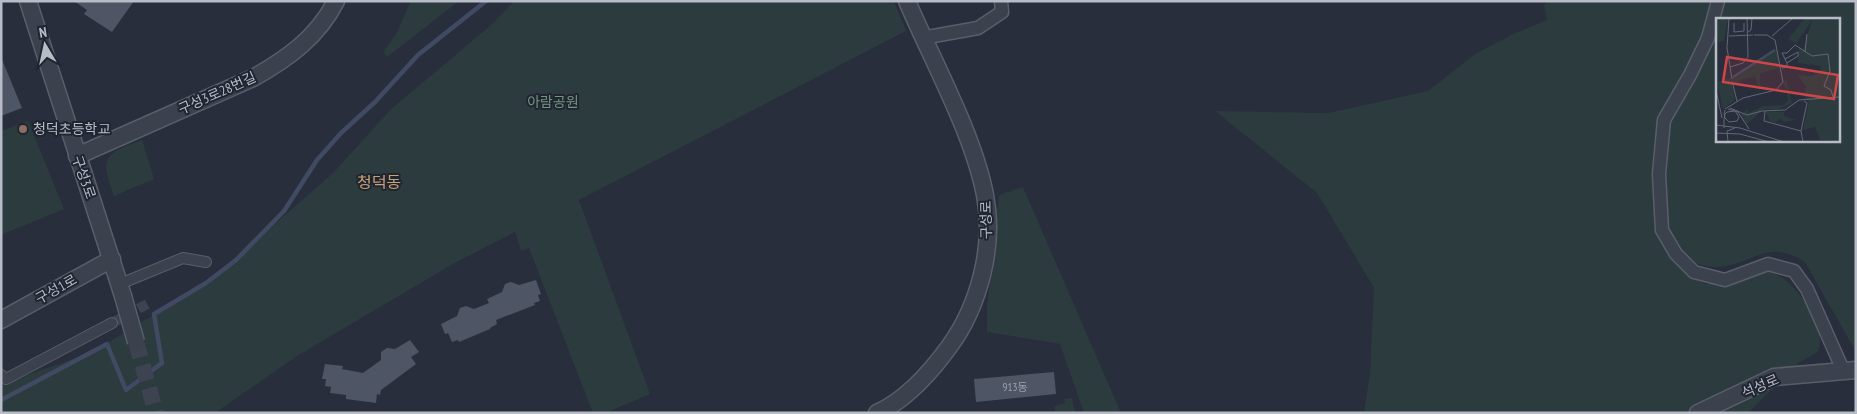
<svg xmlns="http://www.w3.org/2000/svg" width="1857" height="414" viewBox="0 0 1857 414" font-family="'PT Sans Narrow','Noto Sans KR',sans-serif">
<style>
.green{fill:#2b3b3e;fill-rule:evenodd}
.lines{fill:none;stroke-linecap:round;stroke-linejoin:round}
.stream{stroke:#404a63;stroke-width:4.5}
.building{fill:#4e5565}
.pedestrian-tunnel{stroke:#3e4351;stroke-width:10;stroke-dasharray:10 5;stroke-linecap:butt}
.tertiary-tunnel{stroke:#3e4351;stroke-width:16;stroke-dasharray:16 8;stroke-linecap:butt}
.pedestrian-casing{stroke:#595e6a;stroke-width:12}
.minor-casing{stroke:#595e6a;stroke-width:15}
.tertiary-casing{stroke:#595e6a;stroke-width:19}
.pedestrian{stroke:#3b414d;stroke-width:10}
.minor{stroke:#3b414d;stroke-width:12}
.tertiary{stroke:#3b414d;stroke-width:16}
.tertiary-bridge-casing{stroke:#595e6a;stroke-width:19;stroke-linecap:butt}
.tertiary-bridge{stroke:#3b414d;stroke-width:16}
.education-dot{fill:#8d6e63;stroke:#202532;stroke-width:2}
.labels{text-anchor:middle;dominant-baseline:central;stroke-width:4;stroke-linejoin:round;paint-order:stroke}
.number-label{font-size:11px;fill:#9ea2ae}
.street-label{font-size:14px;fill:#b8bcc7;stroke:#202532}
.park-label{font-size:14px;fill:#72957e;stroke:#202532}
.poi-label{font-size:14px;fill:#b8bcc7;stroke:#202532;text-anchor:start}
.quarter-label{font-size:16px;fill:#c8a172;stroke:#202532}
.inset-river{fill:none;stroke:#404a63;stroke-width:2.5}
.inset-road{fill:none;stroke:#626774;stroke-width:1}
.view{fill:#d04648;fill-opacity:0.15;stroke:#d04648;stroke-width:2.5}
.inset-edge{fill:none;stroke:#b8bcc7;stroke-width:2.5}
</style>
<rect width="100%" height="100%" fill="#282e3c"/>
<g class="green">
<polygon points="411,1 459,1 387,57 383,52 395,36"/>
<polygon points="514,1 894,1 906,31 579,200 650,394 605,413 593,413 529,248 521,251 515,232 453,264 297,356 215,413 1,413 1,384 91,353 212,279 333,173 391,109 490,26"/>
<path d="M1547,1H1856V352L1805,262C1766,237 1753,266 1716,267C1708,267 1701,265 1694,263L1699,281L1706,284C1720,281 1754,269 1766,271C1791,274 1820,317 1820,341C1820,344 1819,349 1818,352L1798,363L1748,413H1364L1370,373L1374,288L1317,193L1215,111L1328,113L1428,91L1475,54L1513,34L1547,20L1544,5ZM1717,19H1838V140H1717Z"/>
<polygon points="28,121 64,209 1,235 1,131"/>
<path d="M142,140L154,179L114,196C99,156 104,154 142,140Z"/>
<polygon points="1023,187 1121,413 1084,413 1060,344 987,332 987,307 999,195"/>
<polygon points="1072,398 1075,413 1056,413 1054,406 1065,403 1064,399"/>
</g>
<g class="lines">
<polyline class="stream" points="1,400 107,344 126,390 162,363 154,314 206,283 236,260 284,211 317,160 341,133 375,102 418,55 486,1"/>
</g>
<g class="building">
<polygon points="74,1 134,1 112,32 84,14 87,10"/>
<polygon points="1,57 22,108 1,116"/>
<polygon points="536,280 541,294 538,295 540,301 534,303 535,305 496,320 497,324 490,328 490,329 459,342 458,340 452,342 448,333 445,334 441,324 457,316 460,308 466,306 474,309 489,303 487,299 502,292 505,284 511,282 519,285"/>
<polygon points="410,340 419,352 411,357 416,364 381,390 380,395 377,394 376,403 346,399 346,395 330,393 331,387 325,386 326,379 322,379 325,364 343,366 342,369 363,373 381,360 381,352 387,348 395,349"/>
<polygon points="1054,372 1056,394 976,402 974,379"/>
</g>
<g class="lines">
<polyline class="pedestrian-tunnel" points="112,323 151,302"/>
<polyline class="tertiary-tunnel" points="136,342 156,413"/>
<defs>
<g id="pedestrian">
<polyline points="120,284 183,258 206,262"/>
<polyline points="1,375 6,379 112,323"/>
</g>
<g id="minor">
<polyline points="1718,1 1708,38 1690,75 1664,120 1659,174 1662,230 1676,254 1694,272 1725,280 1768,264 1794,271 1807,289 1843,370"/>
<polyline points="922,38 978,28 1002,12 1001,1"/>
</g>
<g id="tertiary">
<polyline points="28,1 123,296"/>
<path d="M77,156L253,78C287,59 318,37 336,1"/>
<polyline points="1,320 112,259"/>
<path d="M877,413C906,400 930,373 949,347C979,306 995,246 985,195C973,133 932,60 907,1"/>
<polyline points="1698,413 1774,377 1856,370"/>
</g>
</defs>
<use href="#pedestrian" class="pedestrian-casing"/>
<use href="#minor" class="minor-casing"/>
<use href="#tertiary" class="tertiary-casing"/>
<use href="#pedestrian" class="pedestrian"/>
<use href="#minor" class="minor"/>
<use href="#tertiary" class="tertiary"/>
<defs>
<polyline id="tertiary-bridge" points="123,296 136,342"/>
</defs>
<use href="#tertiary-bridge" class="tertiary-bridge-casing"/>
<use href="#tertiary-bridge" class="tertiary-bridge"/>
</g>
<circle class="education-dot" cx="23" cy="129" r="5"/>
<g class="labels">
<g class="number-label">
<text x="1015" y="387">913동</text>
</g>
<g class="street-label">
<text transform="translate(217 93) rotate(-24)">구성3로28번길</text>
<text transform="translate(84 177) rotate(71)">구성3로</text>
<text transform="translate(986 220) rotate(-91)">구성로</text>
<text transform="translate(56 289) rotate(-29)">구성1로</text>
<text transform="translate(1760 386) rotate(-23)">석성로</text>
</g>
<g class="park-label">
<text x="553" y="102">아람공원</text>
</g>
<g class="poi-label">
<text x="33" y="129">청덕초등학교</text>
</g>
<g class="quarter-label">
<text x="379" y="182">청덕동</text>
</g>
</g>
<g transform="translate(1716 18)">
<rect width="124" height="124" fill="#282e3c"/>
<path d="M0,0H12L8,23L2,24L0,20ZM89,0H124V124L104,122L99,109L87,112L93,83L88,79L90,69L82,57L95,58L103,55L105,48L82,45L83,28L87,32L96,2L80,26L72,21ZM61,32L65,49L44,56V75L39,58L25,63L16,68L19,82L7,91L1,64L21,58ZM70,60L76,85L61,92L48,91L30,107L25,97L31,91L33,95L47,88L68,87L72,83L71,70L67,68ZM50,94H68V98L80,102L68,104L64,101L59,105L54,103Z" fill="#2b3b3e"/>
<path class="inset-river" d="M17,59L59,32"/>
<path class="inset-road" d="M13,0L11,30L16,61M18,5V14L28,13V5M32,14L35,12L36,0M13,18L37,17M56,18L77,0M89,34L91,16M69,41L82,34V38L71,45M14,49L27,45L32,39L31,0M66,50L71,49V45L66,35H71L79,27L96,38L112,36L114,53L108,68L115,72L117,79M17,67L21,83M0,72L6,100M14,90L31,97L46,93L69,92L83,82L124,79M9,91L27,80L60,72L67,64L59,22L51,17H38M12,91L22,94L33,111M49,93L48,103L85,113L87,124M0,107L24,110L68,124M8,110V101L9,96L11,94L19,93L23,99L21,103L13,104L9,100L8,96L9,92M85,113L91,85L88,83M0,115L24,116L53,124M12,124L11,113L19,110"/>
<path class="view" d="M11,39L122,57L118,81L7,64Z"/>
<rect width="124" height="124" class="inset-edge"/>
</g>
<rect width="1857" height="414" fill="none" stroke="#b8bcc7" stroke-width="5"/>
<g transform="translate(45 45) rotate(351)" stroke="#202532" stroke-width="4" paint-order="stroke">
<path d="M0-4L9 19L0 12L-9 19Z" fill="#b8bcc7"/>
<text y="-8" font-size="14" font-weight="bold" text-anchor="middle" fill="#b8bcc7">N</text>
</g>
</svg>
